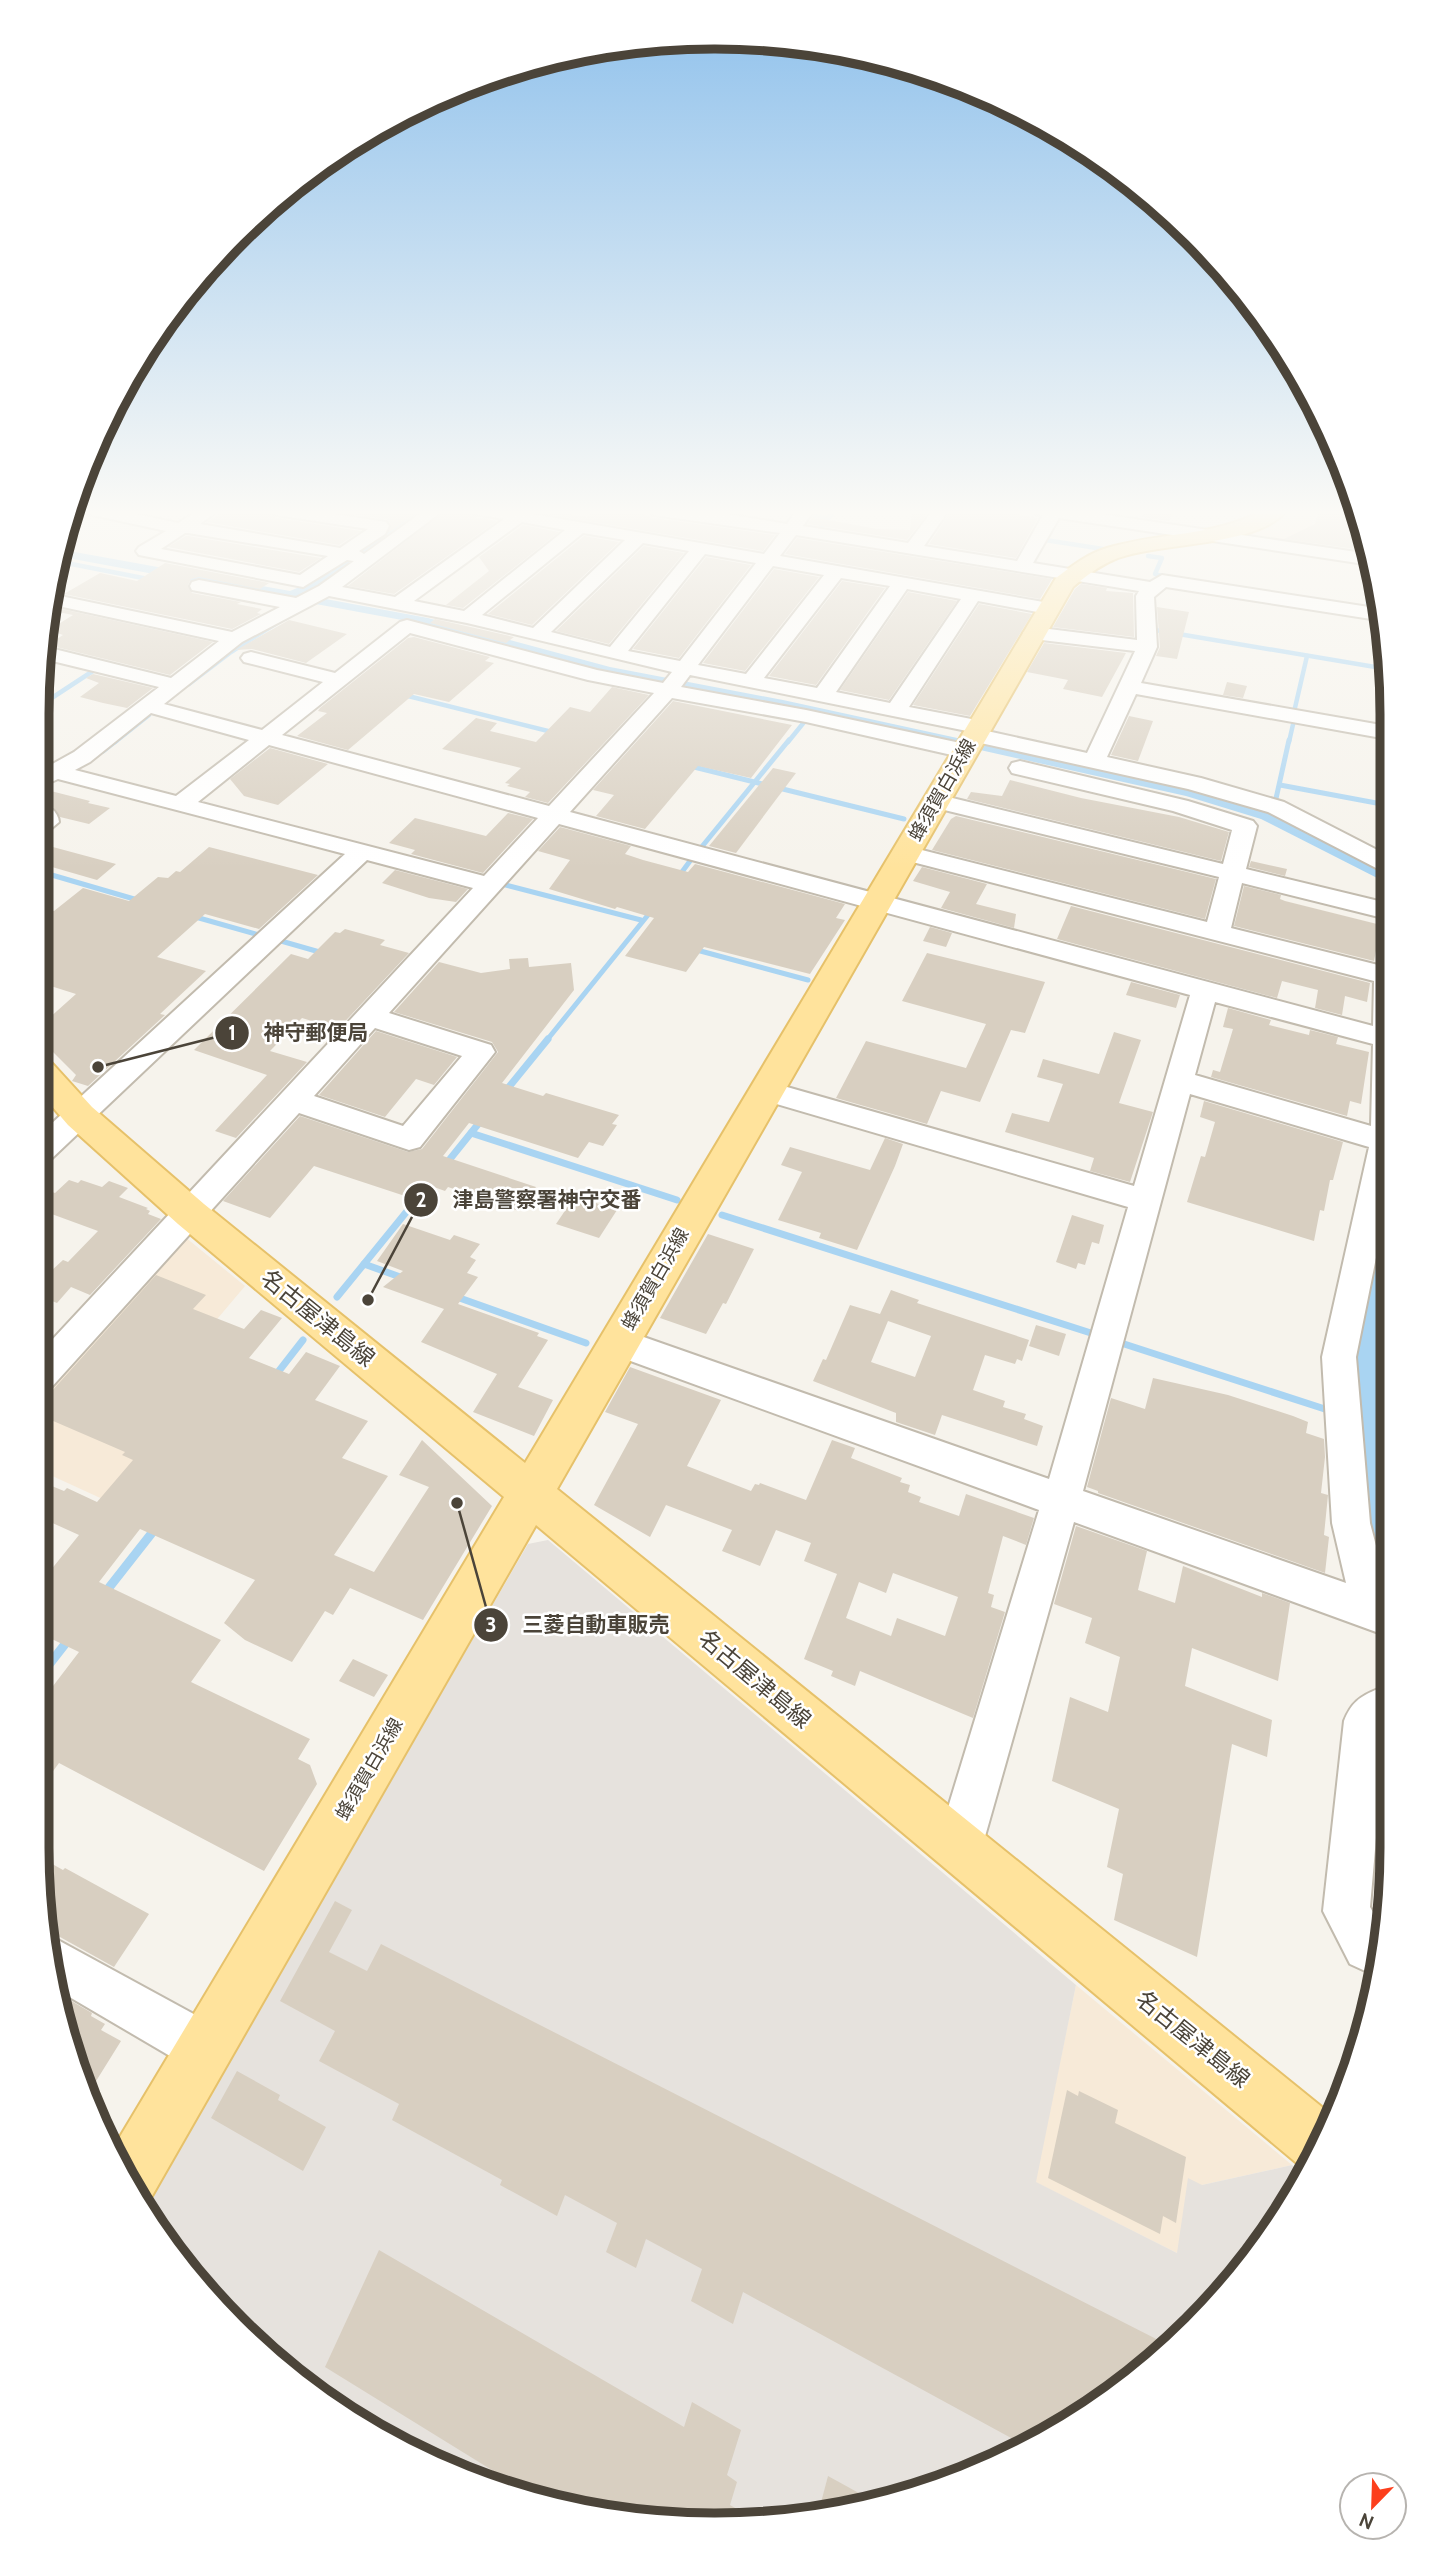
<svg xmlns="http://www.w3.org/2000/svg" width="1429" height="2562" viewBox="0 0 1429 2562" font-family="Cabin,'Noto Sans JP',sans-serif">
<style>
.commercial{fill:#f7ead8}
.industrial{fill:#e6e2dd}
.water{fill:#a9d4f2}
.lines{fill:none;stroke-linecap:round;stroke-linejoin:round}
.stream-far3{stroke:#a9d4f2;stroke-width:4.5}
.stream-far2{stroke:#a9d4f2;stroke-width:5}
.stream-far1{stroke:#a9d4f2;stroke-width:7}
.stream{stroke:#a9d4f2;stroke-width:9}
.building{fill:#d8cfc1;fill-rule:evenodd}
.minor-casing{stroke:#c2bbae;stroke-width:4}
.major-casing{stroke:#e6c16a;stroke-width:4}
.minor{fill:#fff;fill-rule:evenodd}
.major{fill:#ffe39c;fill-rule:evenodd}
.labels{text-anchor:middle;dominant-baseline:central;stroke-width:5;stroke-linejoin:round;paint-order:stroke}
.street-label{font-size:19px;fill:#4b4439;stroke:#fff}
.near-street-label{font-size:23px;fill:#4b4439;stroke:#fff}
.rim{fill:none;stroke:#4b4439;stroke-width:9}
.leader{fill:none;stroke:#4b4439;stroke-width:2.5}
.callout-dot{fill:#4b4439;stroke:#fff;stroke-width:2.5}
.mark-label{font-size:21px;text-anchor:middle;font-weight:bold;fill:#fff}
.callout-label{font-size:21px;text-anchor:middle;font-weight:bold;fill:#4b4439;stroke:#fff;stroke-width:5;stroke-linejoin:round;paint-order:stroke}
</style>
<rect width="100%" height="100%" fill="#f6f3ec"/>
<g class="commercial">
<polygon points="1288,510 1316,510 1310,530 1321,538 1303,546 1241,535 1268,525"/>
<polygon points="185,1237 245,1286 143,1407 155,1523 37,1469 37,1391"/>
<polygon points="1076,1985 1292,2165 1202,2185 1177,2253 1035,2182"/>
</g>
<polygon class="industrial" points="548,1540 1076,1985 1036,2182 1177,2253 1188,2178 1202,2185 1292,2165 1306,2177 1301,2187 1161,2357 973,2474 758,2524 539,2502 338,2411 177,2260 145,2201 528,1544"/>
<g class="water">
<polygon points="413,510 423,510 304,595 428,618 610,667 783,700 1192,789 1266,811 1387,871 1387,883 1261,819 1186,796 949,743 602,672 418,623 57,556 58,549 290,591 304,585"/>
<polygon points="1388,1174 1389,1322 1379,1374 1389,1464 1390,1579 1363,1525 1349,1365"/>
</g>
<g class="lines">
<g class="stream-far3">
<polyline points="776,510 794,513"/>
<polyline points="1246,510 1256,511"/>
<polyline points="808,515 828,518"/>
<polyline points="818,531 835,510"/>
<polyline points="1045,540 1103,549"/>
<polyline points="1148,556 1162,558 1155,574 1168,578"/>
<polyline points="56,561 148,579"/>
<polyline points="1366,610 1374,573"/>
<polyline points="1155,630 1387,669"/>
<polyline points="189,684 231,652 280,621"/>
<polyline points="404,695 556,733"/>
<polyline points="38,707 96,669 92,668"/>
<polyline points="1294,712 1307,656"/>
<polyline points="115,742 149,715"/>
<polyline points="788,742 805,721"/>
<polyline points="1289,742 1294,720"/>
</g>
<g class="stream-far2">
<polyline points="103,751 117,740"/>
<polyline points="690,766 904,819"/>
<polyline points="1280,785 1387,805"/>
<polyline points="1275,803 1289,740"/>
<polyline points="700,849 789,740"/>
<polyline points="38,871 141,901"/>
<polyline points="679,876 690,861"/>
<polyline points="502,884 641,920"/>
<polyline points="192,916 259,935"/>
<polyline points="281,941 323,953"/>
<polyline points="693,949 808,980"/>
<polyline points="547,1040 652,910"/>
</g>
<g class="stream-far1">
<polyline points="504,1093 548,1039"/>
<polyline points="471,1133 677,1200"/>
<polyline points="446,1164 483,1118"/>
<polyline points="722,1215 1094,1334"/>
<polyline points="403,1278 364,1264 434,1178"/>
<polyline points="454,1296 586,1343"/>
<polyline points="337,1297 364,1264"/>
<polyline points="1118,1342 1331,1411"/>
<polyline points="275,1376 303,1340"/>
</g>
<g class="stream">
<polyline points="104,1594 155,1529"/>
<polyline points="37,1680 69,1639"/>
</g>
</g>
<g class="building">
<polygon points="224,510 266,510 276,518 361,531 339,545 207,522 219,514 223,514"/>
<polygon points="324,510 421,510 388,533 391,524 386,519"/>
<polygon points="446,510 469,510 474,517 497,521 394,594 348,586"/>
<polygon points="523,510 547,510 587,517 596,510 632,514 637,511 654,518 775,535 763,551"/>
<polygon points="912,510 930,510 907,540 808,524 812,517 877,529 910,530"/>
<polygon points="952,510 1012,510 1010,513 1038,518 1016,558 929,544"/>
<polygon points="1146,510 1175,510 1169,521 1142,517"/>
<polygon points="1319,510 1359,510 1369,551 1284,539 1315,524"/>
<polygon points="523,525 559,532 463,608 446,605 489,571 479,557"/>
<polygon points="186,536 188,536 321,558 299,572 168,547"/>
<polygon points="584,536 619,542 532,625 488,614"/>
<polygon points="797,538 1052,579 1040,599 785,554"/>
<polygon points="644,546 684,553 609,644 556,631"/>
<polygon points="706,557 751,565 679,658 633,649"/>
<polygon points="165,563 269,583 260,589 199,577 191,579 188,585 192,593 241,602 237,604 262,609 257,613 261,614 232,629 64,594 100,573 137,581"/>
<polygon points="774,569 819,577 745,671 703,663"/>
<polygon points="842,581 885,588 816,685 769,676"/>
<polygon points="1081,584 1107,588 1106,591 1133,593 1134,637 1053,627 1075,589"/>
<polygon points="908,592 957,601 889,700 840,690"/>
<polygon points="979,604 1032,614 970,716 913,705"/>
<polygon points="1157,607 1189,612 1177,659 1156,656 1160,647"/>
<polygon points="57,608 213,642 170,675 48,645 63,635 49,630 73,615 53,611"/>
<polygon points="435,619 466,626 514,637 506,643 430,623"/>
<polygon points="289,620 347,634 306,663 252,649 236,650"/>
<polygon points="414,637 490,657 485,661 494,663 449,702 414,694 348,750 297,736 327,713 318,711 320,708 408,638"/>
<polygon points="1044,643 1126,653 1102,697 1063,689 1068,680 1027,672"/>
<polygon points="93,674 153,688 127,708 103,703 80,697 99,683 86,678"/>
<polygon points="1227,682 1247,686 1243,698 1223,695"/>
<polygon points="612,687 649,695 548,803 525,797 530,792 507,786 510,784 505,783 521,768 442,749 476,718 497,723 490,731 536,742 570,707 590,712"/>
<polygon points="673,701 792,725 751,778 698,766 645,829 596,816 614,795 593,790"/>
<polygon points="1129,716 1153,721 1138,761 1111,755"/>
<polygon points="270,748 328,764 278,805 244,796 230,779"/>
<polygon points="773,768 796,773 736,853 709,846"/>
<polygon points="1010,780 1081,798 1179,817 1229,832 1221,861 967,799 971,792 1002,796"/>
<polygon points="43,789 90,801 88,803 110,808 89,824 60,817 53,807 38,798 38,790"/>
<polygon points="508,813 533,819 483,873 411,854 415,850 389,843 415,818 486,836"/>
<polygon points="956,816 1216,879 1205,919 932,850 951,819"/>
<polygon points="560,827 631,846 625,854 643,860 688,872 695,864 845,904 836,918 845,920 810,974 704,947 686,972 625,956 654,918 617,907 615,909 549,889 570,860 538,851"/>
<polygon points="38,843 116,864 97,880 38,863"/>
<polygon points="209,847 318,875 259,929 205,914 157,957 206,971 160,1014 165,1015 88,1086 72,1081 76,1075 38,1037 38,1028 76,994 38,982 38,907 54,911 83,888 129,901 158,877 168,878 176,871 180,872"/>
<polygon points="1251,861 1287,869 1285,876 1249,867"/>
<polygon points="922,867 987,884 976,904 1016,914 1014,928 941,908 950,892 913,881"/>
<polygon points="395,870 468,889 456,902 429,898 382,883"/>
<polygon points="1244,886 1281,895 1280,899 1285,901 1381,925 1374,961 1234,926"/>
<polygon points="1071,906 1370,983 1367,1002 1345,996 1342,1015 1315,1008 1318,990 1282,981 1277,998 1057,939"/>
<polygon points="930,927 952,933 946,947 923,941"/>
<polygon points="345,929 385,940 380,945 409,953 338,1029 302,1018 270,1051 307,1062 236,1138 215,1131 267,1075 194,1050 291,954 308,959 335,932 340,933"/>
<polygon points="927,953 1045,982 1025,1033 1011,1030 980,1102 941,1091 927,1124 836,1098 866,1041 966,1068 986,1024 902,1001"/>
<polygon points="528,958 529,967 571,963 574,990 502,1083 543,1096 546,1093 619,1115 612,1124 617,1125 603,1146 589,1142 578,1158 469,1123 443,1156 536,1187 519,1211 448,1187 445,1191 420,1182 408,1197 314,1166 270,1218 223,1201 300,1116 408,1152 422,1149 498,1052 492,1042 394,1012 439,962 481,973 510,969 509,959"/>
<polygon points="1131,982 1180,995 1176,1008 1126,995"/>
<polygon points="1228,1008 1271,1020 1269,1025 1309,1035 1310,1030 1338,1037 1336,1044 1369,1052 1361,1104 1350,1101 1347,1116 1211,1077 1213,1070 1220,1072 1233,1029 1223,1027"/>
<polygon points="376,1031 457,1057 434,1085 416,1079 385,1117 319,1095"/>
<polygon points="1114,1032 1141,1040 1119,1103 1153,1112 1130,1182 1090,1171 1094,1158 1005,1132 1012,1113 1049,1122 1063,1084 1037,1077 1043,1059 1099,1074"/>
<polygon points="1204,1101 1343,1142 1333,1180 1330,1180 1324,1211 1320,1210 1314,1241 1187,1202 1201,1156 1205,1157 1215,1122 1200,1117"/>
<polygon points="885,1138 903,1144 895,1166 857,1250 819,1238 821,1233 778,1220 802,1172 781,1165 790,1147 870,1170"/>
<polygon points="69,1180 78,1183 81,1180 102,1187 109,1181 128,1188 119,1197 148,1208 146,1209 150,1211 148,1214 161,1219 90,1295 71,1287 57,1303 37,1295 37,1284 63,1260 68,1262 98,1231 38,1209 38,1187 55,1193"/>
<polygon points="575,1196 617,1210 599,1238 556,1224"/>
<polygon points="1072,1215 1104,1225 1099,1244 1092,1242 1085,1265 1078,1263 1076,1269 1056,1262"/>
<polygon points="403,1224 450,1240 454,1235 480,1244 470,1257 476,1260 467,1273 478,1277 458,1304 539,1333 537,1336 548,1340 518,1387 553,1400 534,1436 473,1412 497,1374 421,1342 444,1309 383,1287 403,1271 377,1261"/>
<polygon points="708,1234 754,1249 726,1304 723,1303 706,1334 660,1318"/>
<polygon points="156,1275 206,1295 193,1309 244,1329 261,1310 282,1318 249,1358 289,1374 306,1352 340,1366 315,1400 368,1421 342,1458 388,1476 334,1555 374,1572 429,1487 399,1475 422,1440 492,1506 423,1620 350,1588 333,1615 325,1611 292,1662 245,1640 224,1623 255,1580 140,1529 99,1582 221,1640 191,1682 310,1739 298,1759 310,1765 317,1784 264,1871 59,1763 37,1793 37,1707 79,1652 37,1632 37,1599 49,1584 42,1581 79,1535 37,1516 37,1480 64,1491 67,1488 97,1502 133,1460 122,1455 125,1452 37,1414 37,1397 51,1392"/>
<path d="M891,1290L919,1300L917,1303L1029,1340L1022,1361L1017,1359L1015,1364L985,1355L973,1390L1005,1401L1003,1407L1026,1414L1024,1419L1043,1426L1037,1446L942,1415L935,1435L896,1422V1413L813,1381L823,1359L826,1360L850,1305L880,1314ZM888,1321L931,1336L915,1377L871,1362Z"/>
<polygon points="1036,1325 1066,1334 1059,1356 1029,1346"/>
<path d="M630,1367L721,1400L687,1466L751,1491L755,1484L759,1485L760,1483L806,1500L832,1440L855,1448L851,1458L902,1478L900,1482L910,1485L908,1492L921,1497L919,1502L959,1516L966,1494L1034,1518L1026,1545L1003,1536L988,1593L994,1595L991,1607L1005,1612L973,1718L860,1671L855,1686L831,1676L833,1671L804,1659L837,1574L804,1561L811,1543L776,1530L760,1566L722,1551L732,1530L666,1505L650,1537L594,1505L638,1424L605,1412ZM893,1573L958,1597L945,1636L897,1618L891,1636L846,1618L859,1582L886,1593Z"/>
<polygon points="1153,1378 1228,1395 1293,1416 1308,1422 1306,1433 1324,1439 1325,1457 1321,1493 1328,1495 1324,1535 1329,1537 1325,1573 1098,1493 1098,1491 1087,1487 1111,1398 1145,1409"/>
<polygon points="1076,1526 1147,1551 1138,1590 1175,1603 1183,1566 1262,1597 1262,1593 1290,1603 1278,1681 1192,1648 1185,1686 1272,1720 1267,1757 1232,1744 1197,1957 1114,1920 1123,1874 1107,1867 1119,1809 1052,1781 1070,1697 1108,1712 1120,1657 1085,1643 1092,1618 1054,1604"/>
<polygon points="353,1659 388,1675 374,1697 339,1681"/>
<polygon points="38,1856 63,1870 65,1868 149,1914 114,1967 51,1932"/>
<polygon points="335,1901 352,1910 329,1952 367,1971 381,1944 1170,2346 1161,2357 1022,2444 743,2292 733,2324 691,2301 702,2269 646,2239 636,2268 606,2252 617,2223 565,2195 557,2216 500,2185 502,2180 392,2120 399,2104 319,2061 335,2031 280,2001"/>
<polygon points="61,1995 92,2013 91,2016 105,2024 101,2030 121,2041 88,2094 73,2065"/>
<polygon points="237,2071 280,2095 278,2100 326,2127 303,2171 211,2118"/>
<polygon points="1067,2090 1078,2096 1079,2091 1118,2110 1115,2123 1186,2157 1176,2223 1163,2216 1160,2234 1048,2178"/>
<polygon points="379,2250 684,2427 692,2402 741,2430 727,2475 737,2482 730,2505 761,2523 545,2503 325,2367"/>
<polygon points="828,2476 868,2498 819,2510"/>
</g>
<g class="lines">
<defs>
<g id="minor">
<path d="M86,510H117L178,523L199,510H219L200,524L340,548L368,529L276,515L268,510H308L386,522L389,526L385,534L359,551L364,554L425,510H444L342,587L395,597L504,519L474,514L472,510H509L764,554L780,533L654,515L646,510L727,514L787,524L797,510H814L803,526L908,543L933,510H949L924,546L1017,561L1043,515L1035,514L1033,510H1074L1370,554L1371,565L1059,518L1033,563L1150,582L1162,575L1382,609L1384,621L1166,587L1154,597L1157,647L1141,683L1387,726V739L1136,694L1107,757L1201,778L1284,802L1387,855V871L1378,869L1268,812L1188,789L967,740L964,735L967,731L690,675L681,687L806,710L965,744L973,746L976,751L973,756L965,758L806,722L672,698L570,812L1373,1026L1374,981L897,858L894,853L897,848L906,846L1207,922L1219,877L928,806L924,801L928,796L936,794L1223,864L1232,830L1173,811L1012,773L1009,768L1012,763L1020,761L1188,801L1253,821L1257,826L1246,869L1387,903V919L1242,883L1231,928L1378,965L1388,962V1198L1356,1357L1370,1523L1390,1599V1637L1074,1522L982,1847L975,1863L959,1870L943,1863L936,1847L1039,1510L606,1352L601,1342L606,1332L618,1328L1049,1479L1128,1207L756,1098L751,1091L756,1084L766,1081L1134,1186L1190,995L559,824L389,1013L491,1045L495,1052L420,1147L409,1150L299,1113L49,1390L37,1395V1356L473,888L367,860L49,1161L38,1164V1136L345,854L58,779L38,788V772L74,752L159,687L40,658L42,646L171,678L219,641L49,604L51,594L232,632L280,607L192,590L190,586L192,582L199,580L296,598L319,586L354,561L347,560L303,587L139,555L136,551L139,547L166,531L88,514ZM522,522L565,530L464,611L414,601ZM185,533H188L328,556L300,575L161,549ZM583,533L625,540L533,628L482,615ZM796,535L1139,591L1136,596L1137,640L1033,627L1023,633L1033,639L1135,651L1087,753L987,731L990,727L987,722L909,707L978,601L1048,614L1057,608L1055,604L780,556ZM643,543L689,551L610,647L551,632ZM705,554L756,563L680,661L628,651ZM773,566L824,575L746,674L698,665ZM841,578L890,586L817,688L764,678ZM907,589L961,599L890,703L836,692ZM329,596L467,623L672,672L663,683L597,670L407,620L400,622L335,673L251,652L244,654L241,658L244,662L323,682L262,730L164,704L242,642ZM410,633L588,680L654,693L549,806L282,735ZM151,713L249,740L176,796L75,770L90,762ZM269,745L538,818L484,876L198,802ZM1215,1002L1373,1044L1371,1126L1195,1075ZM375,1028L462,1056L403,1126L314,1096ZM1190,1094L1369,1147L1322,1357L1332,1523L1346,1583L1083,1491Z"/>
<path d="M38,802C47,804 58,811 59,822L46,833L38,835Z"/>
<path d="M1378,1689L1390,1694V1736L1385,1734L1370,1907L1383,1929L1374,1975L1350,1964L1323,1911L1344,1721C1351,1703 1360,1696 1378,1689Z"/>
<polygon points="56,1939 223,2030 230,2048 223,2066 205,2073 187,2066 61,1992 52,1941"/>
</g>
<path id="major" d="M1263,510H1287C1259,547 1160,542 1118,558C1100,565 1087,575 1073,587L557,1489L1333,2116L1309,2169L1299,2165L536,1525L152,2196L144,2200L115,2145L504,1497L178,1224L68,1125L38,1090V1058L50,1061L92,1107L204,1204L525,1463L1056,578C1072,566 1087,554 1107,548C1159,532 1215,537 1263,510Z"/>
</defs>
<use href="#minor" class="minor-casing"/>
<use href="#major" class="major-casing"/>
<use href="#minor" class="minor"/>
<use href="#major" class="major"/>
</g>
<linearGradient id="sky" x2="0" y2="1"><stop stop-color="#8fc1ec"/><stop offset="0.59" stop-color="#fbfaf6"/><stop offset="1" stop-color="#fbfaf6" stop-opacity="0"/></linearGradient>
<rect width="1429" height="869" fill="url(#sky)"/>
<g class="labels">
<g class="street-label">
<text transform="translate(942 790) rotate(-60)">蜂須賀白浜線</text>
<text transform="translate(655 1279) rotate(-60)">蜂須賀白浜線</text>
<text transform="translate(369 1769) rotate(-60)">蜂須賀白浜線</text>
</g>
<g class="near-street-label">
<text transform="translate(318 1318) rotate(39)">名古屋津島線</text>
<text transform="translate(755 1679) rotate(40)">名古屋津島線</text>
<text transform="translate(1193 2039) rotate(39)">名古屋津島線</text>
</g>
</g>
<path d="M0 0H1429V2562H0ZM714 49H715A665 665 0 0 1 1380 714V1848A665 665 0 0 1 715 2513H714A665 665 0 0 1 49 1848V714A665 665 0 0 1 714 49Z" fill="#fff" fill-rule="evenodd"/>
<path class="rim" d="M714 49H715A665 665 0 0 1 1380 714V1848A665 665 0 0 1 715 2513H714A665 665 0 0 1 49 1848V714A665 665 0 0 1 714 49Z"/>
<path class="leader" d="M98 1067L232 1033M368 1300L421 1200M457 1503L491 1625"/>
<g class="callout-dot">
<circle cx="98" cy="1067" r="7"/>
<circle cx="368" cy="1300" r="7"/>
<circle cx="457" cy="1503" r="7"/>
<circle cx="232" cy="1033" r="18"/>
<circle cx="421" cy="1200" r="18"/>
<circle cx="491" cy="1625" r="18"/>
</g>
<g class="mark-label">
<text x="232" y="1040">1</text>
<text x="421" y="1207">2</text>
<text x="491" y="1632">3</text>
</g>
<g class="callout-label">
<text x="316" y="1040">神守郵便局</text>
<text x="547" y="1207">津島警察署神守交番</text>
<text x="596" y="1632">三菱自動車販売</text>
</g>
<g transform="translate(1373 2506) rotate(203)"><circle r="33" fill="#ffffff" stroke="#b7b4b0" stroke-width="2"/>
<path d="M0-5L12 26L0 18L-12 26Z" fill="#fc3f1d"/>
<text y="-10" font-size="19" font-weight="bold" text-anchor="middle" fill="#4b4439">N</text>
</g>
</svg>
